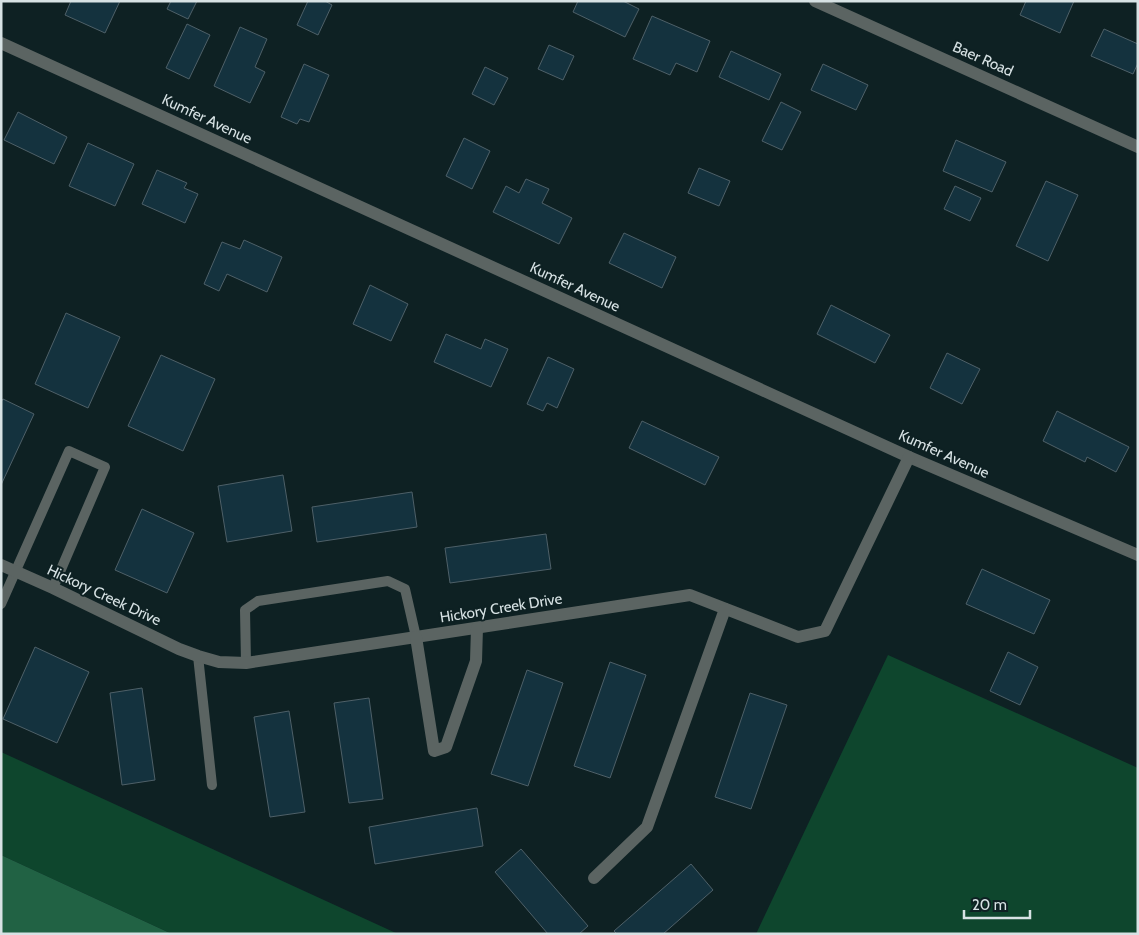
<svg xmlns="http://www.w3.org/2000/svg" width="1139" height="935" viewBox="0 0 1139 935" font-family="Cabin,sans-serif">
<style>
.green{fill:#0e462d}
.forest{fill:#216244}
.building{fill:#14323e;stroke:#4e6068}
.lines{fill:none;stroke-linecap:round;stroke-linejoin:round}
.service{stroke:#5b6462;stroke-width:10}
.minor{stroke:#5b6462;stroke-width:12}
.labels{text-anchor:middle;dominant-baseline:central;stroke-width:4;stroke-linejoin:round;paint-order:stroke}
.street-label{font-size:15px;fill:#d7e2e4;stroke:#0e2123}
</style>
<rect width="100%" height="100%" fill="#0e2123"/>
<g class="green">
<polygon points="888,655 1138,768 1138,934 756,934"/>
<polygon points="1,752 398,934 172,934 1,855"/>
</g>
<polygon class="forest" points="1,855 172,934 1,934"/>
<g class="building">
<polygon points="71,1 120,1 105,33 65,15"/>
<polygon points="171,1 197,1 188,19 167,9"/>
<polygon points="308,1 325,1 332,5 318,35 297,25"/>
<polygon points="578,1 623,1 639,9 625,37 573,12"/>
<polygon points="1026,1 1074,1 1060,33 1020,15"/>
<polygon points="652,16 710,41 697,72 676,63 670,75 633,59"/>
<polygon points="187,24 210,35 189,79 166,68"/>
<polygon points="240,27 267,39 255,67 265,72 250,103 214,86"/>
<polygon points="1104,29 1138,44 1138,63 1133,74 1091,56"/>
<polygon points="549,45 574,56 563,80 538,69"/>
<polygon points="731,51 781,74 769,100 719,77"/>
<polygon points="304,64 329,75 309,122 300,119 297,124 281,117"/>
<polygon points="823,64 868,85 856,110 811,90"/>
<polygon points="485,67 508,78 494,105 472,94"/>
<polygon points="781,102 801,112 782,150 762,141"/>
<polygon points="18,112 67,137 54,164 4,140"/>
<polygon points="464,138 490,151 472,189 446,176"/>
<polygon points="956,140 1006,162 992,192 943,171"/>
<polygon points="88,143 134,164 115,206 69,186"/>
<polygon points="699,168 730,181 719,206 688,193"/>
<polygon points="157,170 187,183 184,188 198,194 185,223 142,204"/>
<polygon points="526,179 549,189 542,203 572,218 559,244 493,212 506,186 519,193"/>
<polygon points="1046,181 1078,195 1048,261 1016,246"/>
<polygon points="955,186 981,198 970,221 944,209"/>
<polygon points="624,233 676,257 662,288 609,263"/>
<polygon points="244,240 282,257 267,292 227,274 219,291 204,284 222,242 240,249"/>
<polygon points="370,285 408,304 391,341 353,324"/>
<polygon points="831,305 890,335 875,363 817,334"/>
<polygon points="66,313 120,337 88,408 35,384"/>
<polygon points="446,334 481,349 485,339 508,349 491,387 434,362"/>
<polygon points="947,353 980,369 962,404 930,388"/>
<polygon points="161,355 215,379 183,451 128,426"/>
<polygon points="548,357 574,369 557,408 547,403 543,411 527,404"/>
<polygon points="3,399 34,414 1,485 1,402"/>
<polygon points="1057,411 1129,447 1116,472 1087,457 1085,462 1043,441"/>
<polygon points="642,421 719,457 705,485 629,448"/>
<polygon points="283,475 292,531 227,542 218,486"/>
<polygon points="412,492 417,527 317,542 312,507"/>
<polygon points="142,509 194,533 167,593 115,570"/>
<polygon points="546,534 551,569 450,583 445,548"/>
<polygon points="982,569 1050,600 1034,634 966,604"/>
<polygon points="35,647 89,672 57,743 3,719"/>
<polygon points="1008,652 1038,667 1020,705 990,691"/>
<polygon points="610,662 646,675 610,778 574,766"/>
<polygon points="527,670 563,683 528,786 491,774"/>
<polygon points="142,688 155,780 122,785 110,693"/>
<polygon points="750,693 787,705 751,809 715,797"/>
<polygon points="369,698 383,799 349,803 334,703"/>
<polygon points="289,711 305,812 270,817 254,717"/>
<polygon points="477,808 483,846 375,864 369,827"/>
<polygon points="521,849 588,926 579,934 548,934 495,872"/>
<polygon points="691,864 713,890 663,934 617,934 614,931"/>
</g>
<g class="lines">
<g class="service">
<polyline points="1,604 69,451 105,467 53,588"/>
<polyline points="198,656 212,785"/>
<polyline points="246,663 245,610 258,601 388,581 405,589 416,637"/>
</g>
<g class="minor">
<polyline points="815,1 1138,147"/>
<polyline points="1,43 909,457 1138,555"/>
<polyline points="1,565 53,588 179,649 198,656 219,662 246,663 690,595 798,637 825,631 909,457"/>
<polyline points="416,637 434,751 446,747 476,661 477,628"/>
<polyline points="594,878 647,827 725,609"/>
</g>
</g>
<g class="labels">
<g class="street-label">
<text transform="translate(983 59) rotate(24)">Baer Road</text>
<text transform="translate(207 119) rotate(25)">Kumfer Avenue</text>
<text transform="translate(575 287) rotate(25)">Kumfer Avenue</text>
<text transform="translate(944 454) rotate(24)">Kumfer Avenue</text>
<text transform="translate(104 595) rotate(25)">Hickory Creek Drive</text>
<text transform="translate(501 608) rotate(-9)">Hickory Creek Drive</text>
</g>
</g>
<rect width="1139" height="935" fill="none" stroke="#d7e2e4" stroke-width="5"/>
<path d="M964 910v8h66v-8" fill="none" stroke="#d7e2e4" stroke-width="2.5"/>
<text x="972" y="910" font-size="15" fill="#d7e2e4" stroke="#0e2123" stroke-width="4" paint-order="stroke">20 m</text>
</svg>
